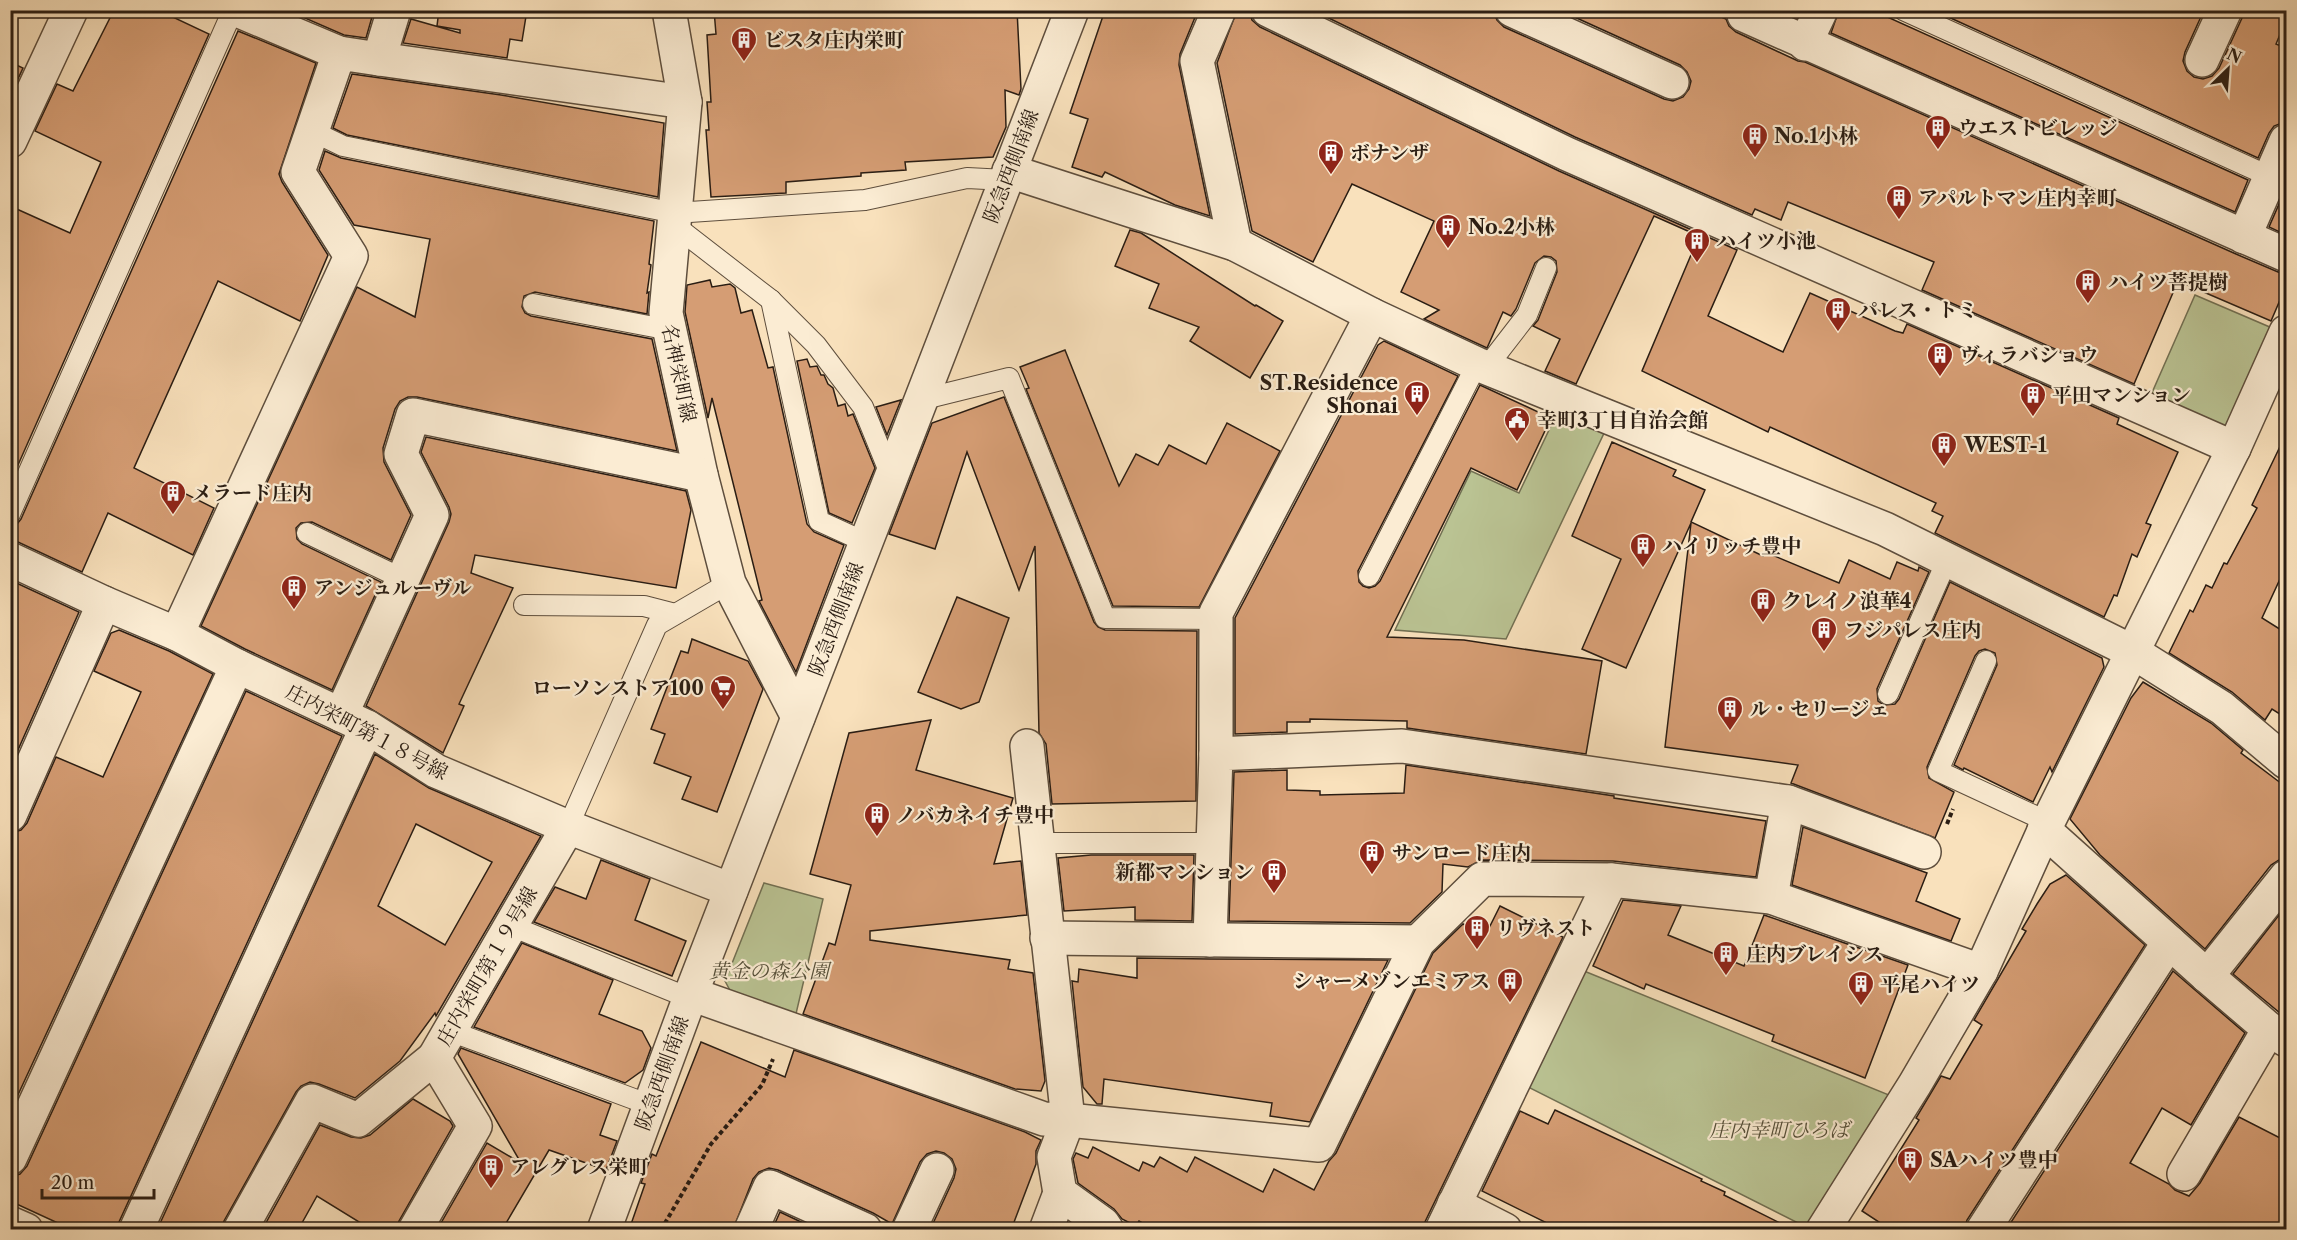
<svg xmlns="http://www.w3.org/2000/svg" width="2297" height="1240" viewBox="0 0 2297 1240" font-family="'Libre Caslon Text','Noto Serif JP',serif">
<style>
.green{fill:#bac393;stroke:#727053;stroke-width:1.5}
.building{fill:#d59d74;stroke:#2a1d13;stroke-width:1.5;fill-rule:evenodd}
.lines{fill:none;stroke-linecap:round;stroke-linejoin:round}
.service-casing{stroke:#5e4e3d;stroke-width:22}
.minor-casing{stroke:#5e4e3d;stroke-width:36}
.tertiary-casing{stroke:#5e4e3d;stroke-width:36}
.path{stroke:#2a1d13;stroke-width:4;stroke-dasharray:4.5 3;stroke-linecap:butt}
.service{stroke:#fbecd3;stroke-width:20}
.minor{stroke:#fbecd3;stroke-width:33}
.tertiary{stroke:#fbecd3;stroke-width:33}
.labels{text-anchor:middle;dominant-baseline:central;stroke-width:4.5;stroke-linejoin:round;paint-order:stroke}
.poi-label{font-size:20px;font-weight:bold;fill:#2a1d13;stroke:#fbecd3;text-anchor:start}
.street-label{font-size:20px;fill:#2a1d13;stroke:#fbecd3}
.park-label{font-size:20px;font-style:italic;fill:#554f39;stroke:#fbecd3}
</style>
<rect width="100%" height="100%" fill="#f9e1bc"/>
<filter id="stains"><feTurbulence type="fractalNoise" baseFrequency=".00333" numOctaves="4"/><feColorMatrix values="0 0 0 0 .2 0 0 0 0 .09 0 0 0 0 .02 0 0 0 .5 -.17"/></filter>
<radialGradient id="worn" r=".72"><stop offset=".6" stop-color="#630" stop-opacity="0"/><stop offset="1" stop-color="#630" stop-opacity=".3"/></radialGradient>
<g class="green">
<polygon points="2195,295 2279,331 2237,420 2224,429 2151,395"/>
<polygon points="1560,407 1606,429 1506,639 1395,630 1471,471 1519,493"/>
<polygon points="764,883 823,899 795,1018 733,996 725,981"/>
<polygon points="1584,971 1889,1095 1806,1227 1526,1086"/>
</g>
<g class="building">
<polygon points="114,10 158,10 209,34 10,483 10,206 70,233 101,162 35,131 57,84 73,91"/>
<polygon points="292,10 374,10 366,38 344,35 291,12"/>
<polygon points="439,10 527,10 522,41 510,39 507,58 403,43 411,19 460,33 460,30 437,26"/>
<polygon points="714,10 1017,10 1021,89 1019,95 1005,90 1006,127 993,157 905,162 906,170 861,173 861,176 786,182 786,193 711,197 706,130 709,130 707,102 711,102 707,35 716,34"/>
<polygon points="1105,10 1198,10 1180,54 1179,65 1210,216 1175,205 1105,172 1102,177 1072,167 1088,119 1070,113"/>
<polygon points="1237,10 1249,10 1252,20 1260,27 1559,171 1737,250 1708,316 1783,352 1810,293 1895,331 1903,333 1907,324 2119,418 2117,424 2178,452 2146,523 2151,525 2137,557 2132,554 2117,596 2114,595 2104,617 1935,533 1943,516 1932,511 1936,503 1770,427 1768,432 1642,371 1699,236 1654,216 1576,384 1545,371 1560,339 1533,326 1538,320 1557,272 1556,261 1551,257 1544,256 1535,263 1516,309 1511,316 1503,312 1487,348 1424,319 1439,310 1401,292 1434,221 1352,184 1313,262 1252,231 1217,63"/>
<polygon points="1312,10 1493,10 1497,20 1504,27 1664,99 1673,101 1683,97 1689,89 1691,81 1687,72 1680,65 1559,10 1705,10 1726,19 1729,26 1736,32 1798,61 1805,62 2236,254 2278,272 2286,273 2286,286 2271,321 2178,281 2134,384 1922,290 1934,262 1788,202 1781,220 1755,209 1752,215 1575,137"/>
<polygon points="1780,10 1800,10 1797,18"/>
<polygon points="1839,10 1872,10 2248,180 2235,212 1831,33"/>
<polygon points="1946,10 2204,10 2185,52 2183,61 2187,71 2194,77 2203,79 2212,76 2219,68 2242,18 2243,10 2286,10 2286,20 2276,44 2286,48 2286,114 2282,123 2274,126 2269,133 2258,158 1944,15"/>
<polygon points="238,31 316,63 279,174 282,182 328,255 300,321 218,281 134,468 214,508 193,555 108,513 82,572 18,542 10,541 10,526 17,524 21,519"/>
<polygon points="10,62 23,68 10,96"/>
<polygon points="352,74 501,95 664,123 658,197 347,135 333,128"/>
<polygon points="325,151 341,158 654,221 649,264 651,265 647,293 649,292 647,314 535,292 524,296 522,307 525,313 531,316 652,339 677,451 417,397 408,397 400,401 395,409 383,448 384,462 411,515 391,560 312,522 301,523 296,528 297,539 302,544 381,582 332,690 245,649 201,626 357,287 415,317 430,239 354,225 319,170"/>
<polygon points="2286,188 2286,235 2269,227"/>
<polygon points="1130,230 1141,233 1255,306 1256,305 1283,321 1250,378 1190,341 1199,327 1149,308 1159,284 1115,266"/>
<polygon points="710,280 712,287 730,284 735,288 741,313 752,310 768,368 773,367 807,524 814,532 844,545 796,672 759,601 762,600 712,398 708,418 685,312 687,285"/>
<polygon points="1384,341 1458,376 1358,571 1359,582 1363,586 1369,588 1375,586 1380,581 1480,385 1551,418 1517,490 1471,468 1387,637 1464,640 1602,661 1586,754 1407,728 1407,721 1310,719 1310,722 1287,722 1287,732 1235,734 1235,618 1378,345"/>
<polygon points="1065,350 1119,486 1136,454 1158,465 1169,445 1206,464 1227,423 1280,451 1199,607 1113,606 1026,389 1029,388 1020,367"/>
<polygon points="807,359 810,367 817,366 821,375 824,375 828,384 833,388 838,406 845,404 848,416 853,414 875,468 852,523 829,513 797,361"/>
<polygon points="1004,397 1094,622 1098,627 1105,630 1197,631 1196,801 1052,804 1046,744 1039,733 1035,546 1019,590 967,452 935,549 889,534 932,423"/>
<polygon points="901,400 887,435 876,407"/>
<polygon points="2286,434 2286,566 2262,618 2286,633 2286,718 2272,709 2265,720 2232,692 2169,653 2190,610 2193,612 2206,585 2212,588 2224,563 2227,564 2257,508 2252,505"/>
<polygon points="426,437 686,491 691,510 676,588 475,555 471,573 513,588 459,704 464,706 443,753 366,706 449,522 451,514 449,507 421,452"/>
<polygon points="1612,442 1676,470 1673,476 1705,490 1691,522 1763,556 1765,552 1839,583 1849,560 1890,579 1897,562 1918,571 1919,567 1929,572 1877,689 1878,701 1884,705 1895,704 1899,699 1950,582 2102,658 2104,667 2052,772 2050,767 2033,802 1964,768 1963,770 1954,765 1997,665 1995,653 1985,649 1979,651 1975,656 1927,767 1929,778 1954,792 1935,838 1791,783 1798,765 1665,747 1691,523 1626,668 1582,649 1621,559 1572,536"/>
<polygon points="10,580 79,612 10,768"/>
<polygon points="957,597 1009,618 979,702 961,709 918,692"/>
<polygon points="119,630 169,651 213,674 10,1112 10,833 21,830 27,823 56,757 103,777 141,692 94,671 111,633"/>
<polygon points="692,639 748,661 763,689 717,812 682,799 691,777 654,763 665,734 651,729 681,651 688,653"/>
<polygon points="2143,682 2211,723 2243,750 2241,753 2286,787 2286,859 2279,860 2271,865 2205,949 2100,855 2070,819 2131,698"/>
<polygon points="246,691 342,736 119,1222 118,1230 73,1230 10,1201 10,1177 20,1174 27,1166"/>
<polygon points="931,720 916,770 1013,798 994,864 1021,861 1027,915 870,931 870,940 1010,960 1008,969 1033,973 1045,1081 1041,1091 1015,1089 803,1014 829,943 835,945 851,885 810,874 849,733"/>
<path d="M375,754L429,788L541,836L436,1016L435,1013L400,1061L355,1098L319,1084L310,1082L301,1086L296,1092L224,1221L221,1230H157ZM416,824L492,862L445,945L378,906Z"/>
<polygon points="1406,765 1614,796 1614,798 1766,821 1756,877 1613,861 1482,860 1468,867 1443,864 1442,892 1410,923 1229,921 1234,772 1287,770 1287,790 1320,791 1320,795 1404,793"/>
<polygon points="1803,827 1927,873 1916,901 1960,919 1951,941 1792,885"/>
<polygon points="1091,855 1194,855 1192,921 1135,920 1135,907 1064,911 1058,858"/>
<polygon points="601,860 650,879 635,920 686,941 672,976 534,922 555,887 586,899"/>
<polygon points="2066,875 2145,945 1967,1220 1964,1230 1891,1230 1862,1211 1919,1120 1916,1118 1941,1076 1950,1079 1982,1025 1974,1020 2026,931 2022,929 2037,904 2050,884"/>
<polygon points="1623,900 1681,906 1668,935 1744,966 1764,915 1908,965 1865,1078 1772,1041 1774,1035 1646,984 1644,989 1593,966"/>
<polygon points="1500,906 1563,937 1421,1230 1155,1230 1139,1221 1136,1226 1122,1219 1114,1209 1078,1183 1073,1159 1076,1153 1088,1158 1093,1147 1139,1171 1143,1162 1154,1167 1160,1157 1187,1172 1195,1157 1263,1192 1274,1169 1314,1190 1329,1161 1336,1153 1433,953 1463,924 1486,934"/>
<polygon points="2286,906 2286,1018 2233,974"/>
<polygon points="522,943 613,980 599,1014 642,1031 651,1048 643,1070 625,1083 474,1027"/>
<polygon points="1137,958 1210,959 1388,960 1310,1122 1270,1116 1272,1103 1104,1079 1102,1104 1097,1104 1083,1087 1072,981 1078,982 1079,969 1137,978"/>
<polygon points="2173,971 2245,1033 2191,1125 2162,1108 2130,1163 2169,1184 2175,1190 2189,1196 2200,1183 2239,1117 2286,1141 2286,1230 2006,1230"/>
<polygon points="701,1042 785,1077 794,1050 1025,1132 1041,1140 1036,1151 1036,1164 1011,1230 930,1230 954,1178 956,1169 952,1159 944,1153 936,1151 927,1154 920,1162 892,1224 873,1213 778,1170 769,1168 759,1172 753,1179 733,1230 629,1230 645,1184 641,1183 652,1154 656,1156"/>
<polygon points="461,1048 611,1104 600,1135 617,1141 606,1170 549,1150 502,1230 437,1230 487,1143 521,1163 458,1054"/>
<polygon points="413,1099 450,1121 453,1126 399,1221 396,1230 372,1230 317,1196 298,1230 262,1230 320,1125 351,1137 361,1138 370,1135"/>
<polygon points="1555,1110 1702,1179 1701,1181 1725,1192 1724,1195 1794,1230 1561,1230 1482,1191 1520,1111 1548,1124"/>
<polygon points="780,1212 818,1230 772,1230"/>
</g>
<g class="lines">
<defs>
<g id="service">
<polyline points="1903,10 2271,177"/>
<polyline points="312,131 343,146 675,213 865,200 967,178 1006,180"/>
<polyline points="674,225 771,300 816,345 863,407 891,476"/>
<polyline points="771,300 819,521 865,542"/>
<polyline points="533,304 670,330"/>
<polyline points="1486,368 1527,315 1546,268"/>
<polyline points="920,400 1009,378 1105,618 1217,619"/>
<polyline points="10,514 233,10"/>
<polyline points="307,533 403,579"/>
<polyline points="1369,576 1477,364"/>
<polyline points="524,605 644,606 675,614"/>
<polyline points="1986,661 1938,771 2048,822"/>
<polyline points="1888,694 1948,558"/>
<polyline points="568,827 657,625 729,583"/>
<polyline points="1038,843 1213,843"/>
<polyline points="511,926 689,998"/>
<polyline points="450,1031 650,1105"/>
</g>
<g id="minor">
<polyline points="237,10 339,53"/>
<polyline points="394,10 379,59 685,102"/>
<polyline points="669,10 685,102 666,313 701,475 729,583 798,717"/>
<polyline points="1219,10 1197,61 1235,244"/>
<polyline points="1268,10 1567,154 2234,448"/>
<polyline points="1512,10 1672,82"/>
<polyline points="1744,15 2286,255"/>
<polyline points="1805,44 1821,10"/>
<polyline points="2202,60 2225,10"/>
<polyline points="10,141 71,10"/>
<polyline points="1009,171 1235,244 1372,315 1477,364 1885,529 2133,652 2222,708 2286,762"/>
<polyline points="2244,237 2286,141"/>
<polyline points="10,559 104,603 177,634 237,666 367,727 436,771 568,827 731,890"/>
<polyline points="177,634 351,256 298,172 339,53 379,59"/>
<polyline points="341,715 432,515 401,454 413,415 701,475"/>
<polyline points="1027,746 1068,1120 1054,1157 1060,1193 1103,1224 1107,1230"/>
<polyline points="1216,754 1216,613 1372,315"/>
<polyline points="10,815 104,603"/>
<polyline points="2044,830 2207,976 2269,1029 2286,1040"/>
<polyline points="1771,897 1788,802"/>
<polyline points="1047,938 1418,942"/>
<polyline points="1210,940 1216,754 1402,746 1788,802 1924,852"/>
<polyline points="2207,976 2286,877"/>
<polyline points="691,994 1044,1119 1068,1120 1319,1145 1418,942 1482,879 1611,880 1771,897 1981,971"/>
<polyline points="10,1158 237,666"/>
<polyline points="2184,1174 2269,1029"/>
<polyline points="1454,1204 1505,1230"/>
<polyline points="10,1223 26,1230"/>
<polyline points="136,1230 367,727"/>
<polyline points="240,1230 312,1101 358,1120 434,1058"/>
<polyline points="415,1230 475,1126 434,1058 568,827"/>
<polyline points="751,1230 770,1187 865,1230"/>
<polyline points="909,1230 937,1170"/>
<polyline points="1046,1230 1060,1193"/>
<polyline points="1442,1230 1611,880"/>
<polyline points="1823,1230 1915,1084 1981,971 2048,822 2234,448 2286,332"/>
<polyline points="1983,1230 2169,942"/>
</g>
<polyline id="tertiary" points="604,1230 691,994 1072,10"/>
</defs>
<use href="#service" class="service-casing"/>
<use href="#minor" class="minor-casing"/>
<use href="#tertiary" class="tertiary-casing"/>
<g class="path">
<polyline points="1947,824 1953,809"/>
<polyline points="661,1230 711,1144 762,1085 773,1059"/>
</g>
<use href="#service" class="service"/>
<use href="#minor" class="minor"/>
<use href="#tertiary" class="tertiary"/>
</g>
<defs>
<symbol id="building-pin" viewBox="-11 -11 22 30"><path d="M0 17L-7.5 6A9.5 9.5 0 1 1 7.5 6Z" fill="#8f2418" stroke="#fbecd3"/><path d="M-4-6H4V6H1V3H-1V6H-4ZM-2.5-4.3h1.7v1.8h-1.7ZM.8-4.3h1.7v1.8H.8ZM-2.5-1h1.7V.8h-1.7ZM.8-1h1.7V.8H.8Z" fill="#fff"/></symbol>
<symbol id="civic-pin" viewBox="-11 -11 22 30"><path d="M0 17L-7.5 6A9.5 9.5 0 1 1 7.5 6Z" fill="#8f2418" stroke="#fbecd3"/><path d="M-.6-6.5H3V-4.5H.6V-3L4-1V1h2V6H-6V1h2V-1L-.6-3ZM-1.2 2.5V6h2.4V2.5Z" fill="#fff"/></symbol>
<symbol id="supermarket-pin" viewBox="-11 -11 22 30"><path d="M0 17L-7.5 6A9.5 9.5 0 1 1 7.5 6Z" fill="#8f2418" stroke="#fbecd3"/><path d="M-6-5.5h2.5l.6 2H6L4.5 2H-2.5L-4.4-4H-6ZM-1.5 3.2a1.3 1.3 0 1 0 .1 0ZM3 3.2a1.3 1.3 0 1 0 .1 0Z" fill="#fff"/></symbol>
</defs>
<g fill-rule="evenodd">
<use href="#building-pin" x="729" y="25" width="30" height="40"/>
<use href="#building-pin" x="1923" y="113" width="30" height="40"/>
<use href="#building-pin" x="1740" y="121" width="30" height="40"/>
<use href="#building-pin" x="1316" y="138" width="30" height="40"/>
<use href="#building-pin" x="1884" y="183" width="30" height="40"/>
<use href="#building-pin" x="1433" y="212" width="30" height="40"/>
<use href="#building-pin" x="1682" y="226" width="30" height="40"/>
<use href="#building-pin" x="2073" y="267" width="30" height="40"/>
<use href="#building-pin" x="1823" y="295" width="30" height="40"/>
<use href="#building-pin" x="1925" y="340" width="30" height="40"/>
<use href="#building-pin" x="1402" y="379" width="30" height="40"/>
<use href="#building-pin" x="2018" y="380" width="30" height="40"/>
<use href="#civic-pin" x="1502" y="405" width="30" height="40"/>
<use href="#building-pin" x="1929" y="430" width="30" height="40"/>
<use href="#building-pin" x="158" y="478" width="30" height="40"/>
<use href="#building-pin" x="1628" y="531" width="30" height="40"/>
<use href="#building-pin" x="279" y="573" width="30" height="40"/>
<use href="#building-pin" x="1748" y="586" width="30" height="40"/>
<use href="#building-pin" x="1809" y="615" width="30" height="40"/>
<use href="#supermarket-pin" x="708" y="673" width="30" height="40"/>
<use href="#building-pin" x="1715" y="694" width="30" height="40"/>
<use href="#building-pin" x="862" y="800" width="30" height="40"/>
<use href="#building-pin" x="1357" y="838" width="30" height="40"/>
<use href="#building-pin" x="1259" y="857" width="30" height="40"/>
<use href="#building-pin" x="1462" y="913" width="30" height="40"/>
<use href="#building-pin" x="1711" y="939" width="30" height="40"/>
<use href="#building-pin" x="1495" y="966" width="30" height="40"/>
<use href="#building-pin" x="1846" y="969" width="30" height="40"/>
<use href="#building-pin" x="1895" y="1145" width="30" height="40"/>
<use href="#building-pin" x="476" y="1152" width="30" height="40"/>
</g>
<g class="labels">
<g class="poi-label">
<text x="764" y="40">ビスタ庄内栄町</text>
<text x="1958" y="128">ウエストビレッジ</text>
<text x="1774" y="136">No.1小林</text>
<text x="1350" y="153">ボナンザ</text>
<text x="1918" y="198">アパルトマン庄内幸町</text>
<text x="1468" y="227">No.2小林</text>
<text x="1716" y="241">ハイツ小池</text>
<text x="2108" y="282">ハイツ菩提樹</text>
<text x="1858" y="310">パレス・トミ</text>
<text x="1960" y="355">ヴィラバショウ</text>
<text x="1398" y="383" text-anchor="end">ST.Residence<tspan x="1398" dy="23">Shonai</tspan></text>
<text x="2052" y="395">平田マンション</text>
<text x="1537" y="420">幸町3丁目自治会館</text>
<text x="1964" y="445">WEST-1</text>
<text x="192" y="493">メラード庄内</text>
<text x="1662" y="546">ハイリッチ豊中</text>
<text x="314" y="588">アンジュルーヴル</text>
<text x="1782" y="601">クレイノ浪華4</text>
<text x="1844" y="630">フジパレス庄内</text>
<text x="704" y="688" text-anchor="end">ローソンストア100</text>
<text x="1750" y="709">ル・セリージェ</text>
<text x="896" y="815">ノバカネイチ豊中</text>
<text x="1392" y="853">サンロード庄内</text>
<text x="1254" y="872" text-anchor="end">新都マンション</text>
<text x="1496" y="928">リヴネスト</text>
<text x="1746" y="954">庄内ブレイシス</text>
<text x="1490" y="981" text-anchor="end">シャーメゾンエミアス</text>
<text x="1880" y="984">平尾ハイツ</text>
<text x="1930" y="1160">SAハイツ豊中</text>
<text x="510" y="1167">アレグレス栄町</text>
</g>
<g class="street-label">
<text transform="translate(1011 166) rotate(-69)">阪急西側南線</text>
<text transform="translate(679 373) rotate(78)">名神栄町線</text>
<text transform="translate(836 619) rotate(-69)">阪急西側南線</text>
<text transform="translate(367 732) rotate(28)">庄内栄町第１８号線</text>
<text transform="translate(487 966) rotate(-60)">庄内栄町第１９号線</text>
<text transform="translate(662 1073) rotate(-70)">阪急西側南線</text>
</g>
<g class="park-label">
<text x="769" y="971">黄金の森公園</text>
<text x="1779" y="1130">庄内幸町ひろば</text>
</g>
</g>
<rect width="2297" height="1240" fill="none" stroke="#f9e1bc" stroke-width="36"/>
<rect x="12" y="12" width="2273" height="1216" fill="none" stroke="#2a1d13" stroke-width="3"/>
<rect x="18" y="18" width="2261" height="1204" fill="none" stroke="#2a1d13" stroke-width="1.5"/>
<g transform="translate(2228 69) rotate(25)" stroke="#fbecd3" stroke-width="4.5" paint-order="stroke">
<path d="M0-4.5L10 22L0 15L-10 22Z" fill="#2a1d13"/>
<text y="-9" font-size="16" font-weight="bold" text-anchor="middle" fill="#2a1d13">N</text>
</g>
<path d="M42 1189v9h112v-9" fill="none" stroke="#2a1d13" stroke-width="3"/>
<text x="51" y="1189" font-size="18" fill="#2a1d13" stroke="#fbecd3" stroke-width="4.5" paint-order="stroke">20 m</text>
<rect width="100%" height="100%" filter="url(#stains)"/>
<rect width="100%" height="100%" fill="url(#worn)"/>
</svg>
